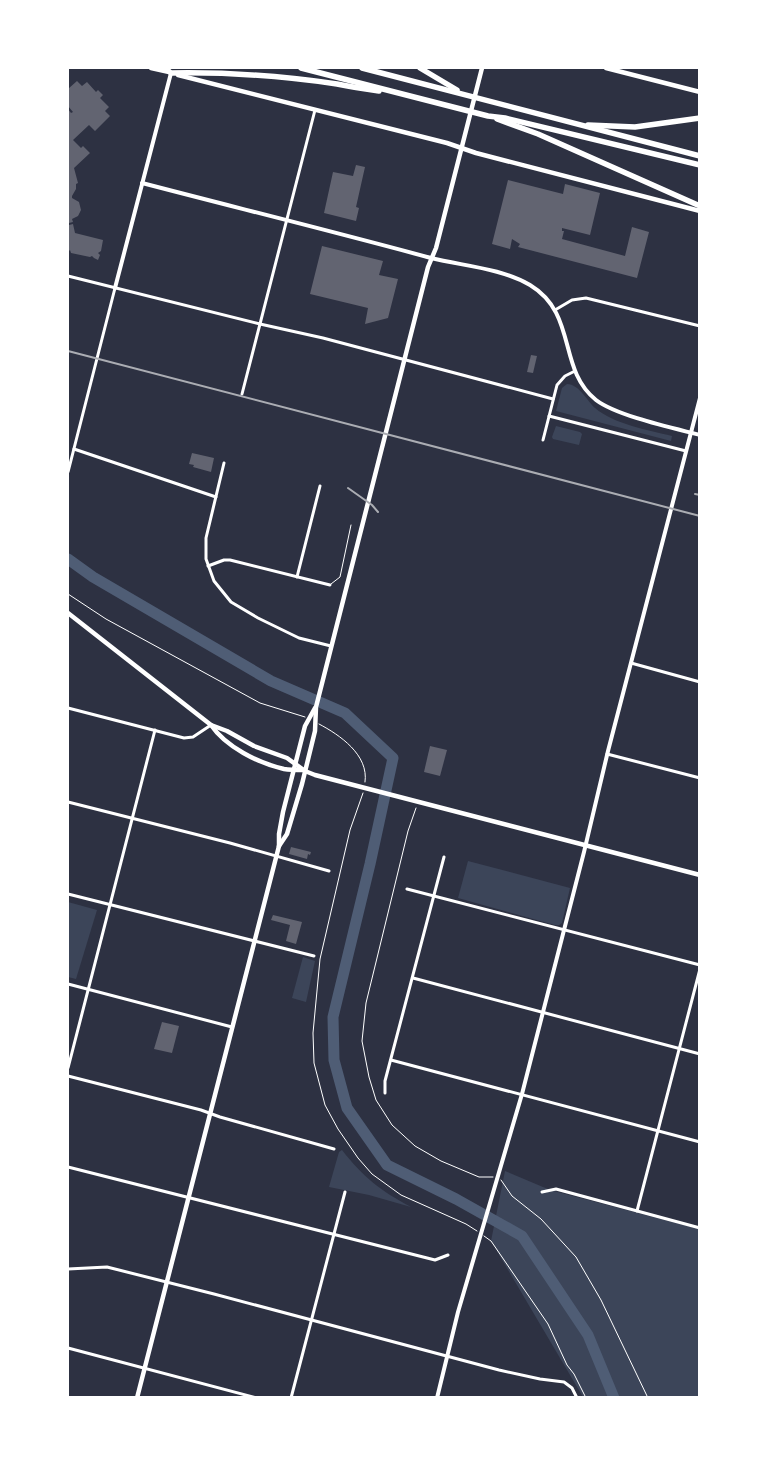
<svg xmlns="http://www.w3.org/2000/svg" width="767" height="1465" viewBox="0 0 767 1465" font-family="'Public Sans',sans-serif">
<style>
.green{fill:#3c4559}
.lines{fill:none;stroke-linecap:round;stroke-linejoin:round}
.river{stroke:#4f5d75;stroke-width:11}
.building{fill:#626471}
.path{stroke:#fff;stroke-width:1}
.service{stroke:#fff;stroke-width:1}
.minor{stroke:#fff;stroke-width:3}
.tertiary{stroke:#fff;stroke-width:4}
.secondary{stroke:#fff;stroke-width:4.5}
.primary{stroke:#fff;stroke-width:4.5}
.motorway{stroke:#fff;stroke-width:5.5}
.rail{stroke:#abadb3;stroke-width:2}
</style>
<rect width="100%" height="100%" fill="#2d3142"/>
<g class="green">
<path d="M567,384C579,384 588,402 595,408C614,424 647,430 672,436L671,441L556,411L562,388Z"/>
<polygon points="556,426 580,432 582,434 579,445 553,439 552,437"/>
<polygon points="468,861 570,888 562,923 559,925 555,925 458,898"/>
<polygon points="68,902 97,910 76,979 68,977"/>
<polygon points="303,957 315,961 306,1002 292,998"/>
<path d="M342,1150C363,1177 381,1191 411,1207L369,1195L329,1187L339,1152Z"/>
<polygon points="505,1171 550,1190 699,1229 699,1397 583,1397 491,1241"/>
</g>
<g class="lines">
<polyline class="river" points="68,559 93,577 271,681 345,713 393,758 370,864 333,1017 334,1060 347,1108 387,1165 456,1199 522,1236 588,1335 614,1398"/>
</g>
<g class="building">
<polygon points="77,81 82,86 87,82 96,92 98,90 103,95 100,98 109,107 105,111 110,116 95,131 89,125 73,140 81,148 83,146 90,153 74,168 78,183 76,184 76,189 72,196 72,198 79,202 81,210 78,216 72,219 73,222 69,223 69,225 73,224 75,233 103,240 101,251 98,253 100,255 98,260 94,258 92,256 90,257 71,253 70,250 68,252 68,109 71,113 73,112 68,106 68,89"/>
<polygon points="356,165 365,167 356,207 359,208 356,221 324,213 333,172 353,176"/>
<polygon points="508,180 563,194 565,184 600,193 590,235 562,228 562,231 564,231 562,239 625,256 632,227 649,232 637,278 518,247 520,244 512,239 510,249 492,244"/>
<polygon points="322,246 383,261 379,275 398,279 388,318 365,324 368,308 310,294"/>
<polygon points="531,355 537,356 533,373 527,372"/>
<polygon points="192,453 214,458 211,472 193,467 194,465 189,464"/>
<polygon points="430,746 447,750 440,776 424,772"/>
<polygon points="291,847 311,852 310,855 308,854 307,859 289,854"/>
<polygon points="273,915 302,922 296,944 286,941 290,925 271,920"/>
<polygon points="162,1022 179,1026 172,1053 154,1049"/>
</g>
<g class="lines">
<g class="path">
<polyline points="68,594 106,619 260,703 305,717"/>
<path d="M319,724C340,735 369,755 365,782"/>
<polyline points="363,793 350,830 320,959 313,1033 314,1063 325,1105 338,1129 358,1158 372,1174 401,1195 466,1224 477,1231"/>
<polyline points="416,808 408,831 366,1003 362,1041 369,1077 376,1100 392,1125 415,1146 441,1161 479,1177 493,1177"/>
<polyline points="501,1180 512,1196 541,1219 576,1257 601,1300 648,1398"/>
<polyline points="484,1236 491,1241 548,1324 567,1365 574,1374 586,1398"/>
</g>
<polyline class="service" points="331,584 340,577 351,525"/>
<g class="minor">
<polyline points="68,276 260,324 323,338 553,399"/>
<polyline points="555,310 572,300 586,298 700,326"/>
<polyline points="242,394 315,110"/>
<polyline points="549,416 686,451"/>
<polyline points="543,440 557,385 565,376 575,371"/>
<polyline points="74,449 216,497"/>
<polyline points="224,463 206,538 206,559 214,581 231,602 258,618 299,638 331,646"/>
<polyline points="68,472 115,288"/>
<polyline points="208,566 224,560 230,560 330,585"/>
<polyline points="297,577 320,486"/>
<polyline points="631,663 700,682"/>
<polyline points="68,708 184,738 193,737 211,725"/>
<polyline points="607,754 700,778"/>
<polyline points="68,802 230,843 329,871"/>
<polyline points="407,889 700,965"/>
<polyline points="68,894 314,956"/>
<polyline points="413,978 700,1054"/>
<polyline points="68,984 232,1027"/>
<polyline points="391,1060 700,1142"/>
<polyline points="68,1068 155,730"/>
<polyline points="68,1076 201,1110 220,1117 334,1149"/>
<polyline points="385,1093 385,1081 444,857"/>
<polyline points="68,1167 435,1260 448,1255"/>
<polyline points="542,1192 556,1189 700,1228"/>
<polyline points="637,1211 700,969"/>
<polyline points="68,1269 107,1267 214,1294 499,1370 540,1379 564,1382 572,1388 577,1398"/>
<polyline points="68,1348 257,1398"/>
<polyline points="291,1398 345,1192"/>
</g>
<g class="tertiary">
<path d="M142,183C238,208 335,232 431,258C463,266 501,268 530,285C578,314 557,369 596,400C617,416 673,428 700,435"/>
<polyline points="115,288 171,73"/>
<polyline points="437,1398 458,1312 522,1094 584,852 608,751 700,398"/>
</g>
<g class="secondary">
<path d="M68,613L211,725C226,747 258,763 284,769C290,770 297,770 304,770"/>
<polyline points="211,725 227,731 254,746 287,758 305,771 315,775 700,875"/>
</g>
<g class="primary">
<polyline points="151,68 169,72"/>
<polyline points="606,68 700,92"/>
<polyline points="178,75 447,143 476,153 700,211"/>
<polyline points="279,846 287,834 302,784 315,731 316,707 428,267 436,248 482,68"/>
<polyline points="137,1398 279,846 279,834 283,812 305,726 315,708"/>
</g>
<g class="motorway">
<path d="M165,68L171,73C226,72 282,76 337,84C351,87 365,89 379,91"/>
<polyline points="301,68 488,116 505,118 700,165"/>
<polyline points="362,68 700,156"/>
<polyline points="420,68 457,90"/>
<polyline points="497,119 538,134 700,206"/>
<polyline points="588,125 635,127 700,118"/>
</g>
<g class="rail">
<polyline points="68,351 700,516"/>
<polyline points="348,488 372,505 378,512"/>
<polyline points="695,494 700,495"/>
</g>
</g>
<rect width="767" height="1465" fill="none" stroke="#ffffff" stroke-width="138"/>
</svg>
